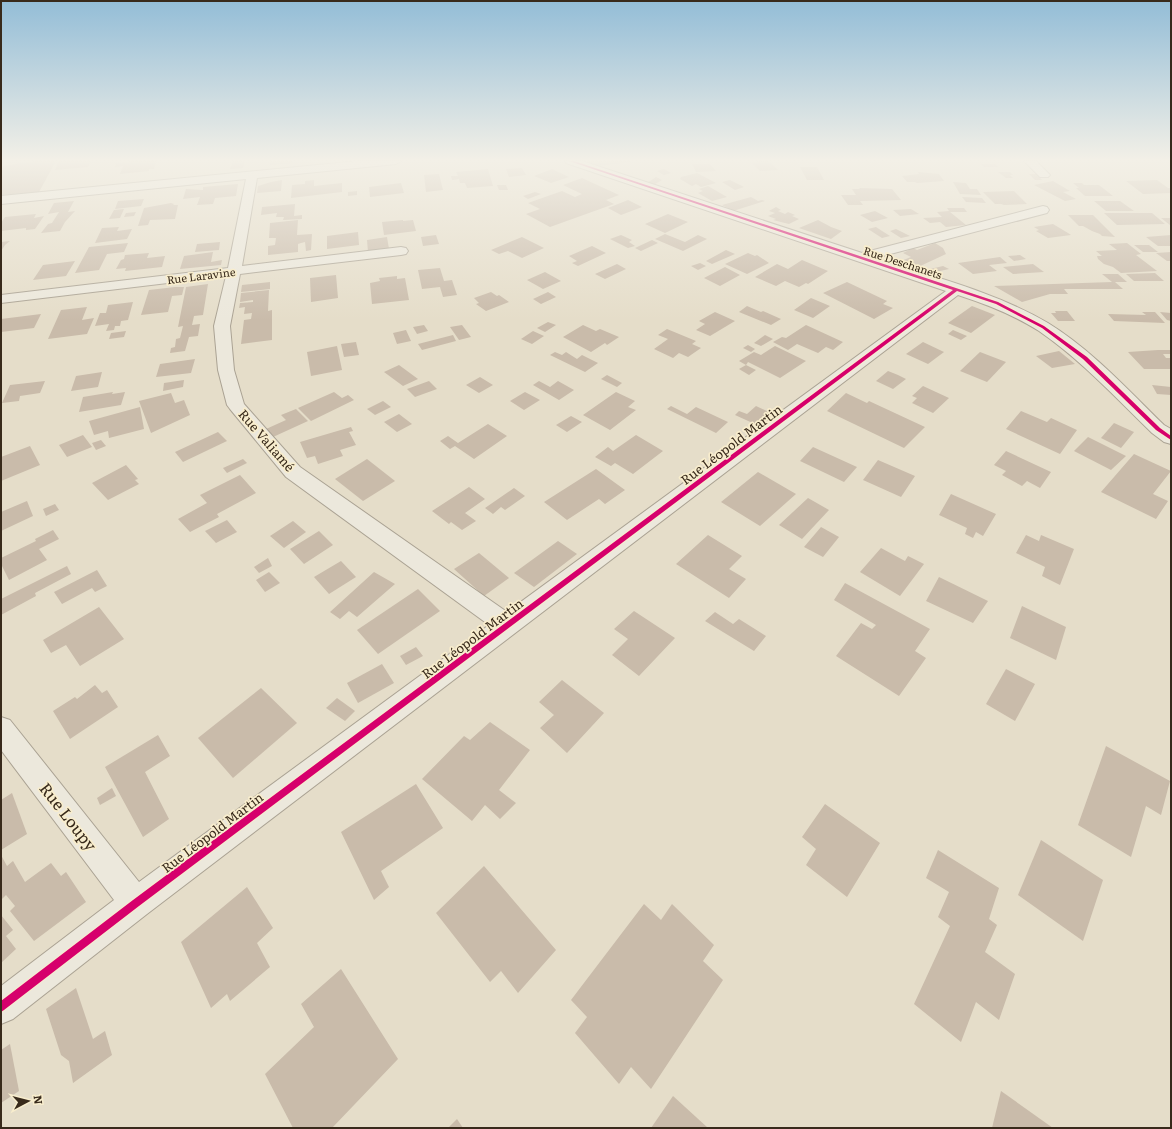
<svg xmlns="http://www.w3.org/2000/svg" width="1172" height="1129" viewBox="0 0 1172 1129" font-family="Literata,serif">
<style>
.building{fill:#c9bbaa}
.lines{fill:none;stroke-linecap:round;stroke-linejoin:round}
.minor-casing{stroke:#aaa293;stroke-width:2}
.minor{fill:#ece8dc;fill-rule:evenodd}
.cycleway-casing{stroke:#f8edcd;stroke-width:2}
.cycleway{fill:#d6006c;fill-rule:evenodd}
.labels{text-anchor:middle;dominant-baseline:central;stroke-width:3.5;stroke-linejoin:round;paint-order:stroke}
.far-street-label{font-size:11px;fill:#382a1b;stroke:#f8edcd}
.street-label{font-size:13px;fill:#382a1b;stroke:#f8edcd}
.near-street-label{font-size:16px;fill:#382a1b;stroke:#f8edcd}
</style>
<rect width="100%" height="100%" fill="#e5ddc9"/>
<g class="building">
<polygon points="35,161 56,161 39,192 1,195 1,169 4,166"/>
<polygon points="59,161 91,161 88,167 55,170"/>
<polygon points="130,161 156,161 154,169 149,169 149,171 120,174 123,166 115,167 116,163"/>
<polygon points="233,161 245,161 243,168 230,169"/>
<polygon points="270,161 292,161 293,163 270,165"/>
<polygon points="585,161 629,161 630,162 597,166"/>
<polygon points="761,161 769,161 778,170 760,171 751,162"/>
<polygon points="692,164 710,164 716,171 696,172"/>
<polygon points="981,164 995,164 998,167 984,167"/>
<polygon points="800,167 817,167 824,180 807,180"/>
<polygon points="522,168 526,175 509,177 506,169"/>
<polygon points="488,169 493,186 467,188 465,183 460,183 459,179 452,180 451,176 458,176 456,172"/>
<polygon points="552,169 569,177 551,183 534,176"/>
<polygon points="664,169 671,173 664,175 657,171"/>
<polygon points="918,172 939,174 944,181 917,183 915,182 907,182 902,176 919,174"/>
<polygon points="998,172 1010,172 1013,175 1010,175 1013,178 1006,178"/>
<polygon points="697,173 716,183 701,187 696,184 692,186 680,179 681,177"/>
<polygon points="439,174 443,190 426,192 424,175"/>
<polygon points="1029,174 1036,174 1042,180 1035,180"/>
<polygon points="656,177 662,180 650,187 644,185"/>
<polygon points="582,178 619,195 606,200 614,204 550,227 526,214 540,209 528,203 562,191 575,197 582,194 563,185"/>
<polygon points="282,180 281,191 257,193 258,186 271,182"/>
<polygon points="314,180 314,186 342,183 342,192 291,198 292,185 305,184 305,181"/>
<polygon points="730,180 744,187 735,190 722,182"/>
<polygon points="1157,180 1168,188 1171,188 1171,193 1143,194 1126,181"/>
<polygon points="1053,181 1070,191 1063,192 1076,199 1065,201 1034,185"/>
<polygon points="953,182 966,183 970,189 977,189 981,195 960,194"/>
<polygon points="401,183 404,193 370,197 369,187"/>
<polygon points="1073,183 1082,183 1084,185 1099,185 1113,196 1085,196 1076,188 1079,188"/>
<polygon points="238,184 236,196 215,198 213,204 197,205 200,197 183,199 186,189 203,190 203,187"/>
<polygon points="497,185 506,185 508,190 499,190"/>
<polygon points="708,186 727,197 712,201 698,193 703,191 699,189"/>
<polygon points="859,188 892,189 901,200 860,201 863,205 848,205 841,195 856,195 852,189 860,189"/>
<polygon points="357,191 357,195 348,196 348,192"/>
<polygon points="1014,191 1027,204 1004,205 1001,204 995,204 983,192"/>
<polygon points="535,192 541,194 528,199 523,196"/>
<polygon points="751,197 758,201 762,200 765,201 733,211 722,205"/>
<polygon points="962,197 982,198 986,203 966,202"/>
<polygon points="144,199 141,206 115,209 118,201"/>
<polygon points="628,200 642,207 621,215 608,208"/>
<polygon points="74,201 68,212 75,211 65,222 60,231 41,233 48,224 52,223 59,212 48,214 54,203"/>
<polygon points="1094,201 1120,201 1134,211 1106,211"/>
<polygon points="171,203 174,204 173,205 178,205 175,219 150,220 148,225 138,226 144,208"/>
<polygon points="295,204 294,216 302,215 302,219 283,220 284,217 276,217 277,213 261,215 262,207"/>
<polygon points="776,207 781,210 778,211 785,214 788,212 795,215 792,216 799,219 789,224 773,220 776,219 768,216 775,213 769,211"/>
<polygon points="947,208 964,208 967,212 950,212 966,225 946,227 940,222 930,223 923,218 942,217 937,212 949,211"/>
<polygon points="124,209 120,218 109,219 114,210"/>
<polygon points="911,209 919,214 900,216 893,210"/>
<polygon points="875,211 888,218 872,222 860,215"/>
<polygon points="136,212 134,216 124,217 126,213"/>
<polygon points="1104,213 1152,213 1165,224 1117,225"/>
<polygon points="36,214 34,218 44,216 35,229 26,230 26,228 1,231 1,223 5,217"/>
<polygon points="668,214 688,222 665,233 645,224"/>
<polygon points="1068,215 1093,215 1115,237 1102,236 1100,234 1092,231 1083,226 1079,226"/>
<polygon points="1161,218 1171,218 1171,225 1170,225"/>
<polygon points="298,220 297,235 312,234 311,250 306,251 305,242 301,243 298,244 298,252 268,255 268,246 275,245 276,238 269,238 270,223"/>
<polygon points="403,220 403,221 413,220 416,231 384,235 382,222"/>
<polygon points="818,220 831,227 842,231 831,239 799,228"/>
<polygon points="1053,224 1068,233 1071,235 1048,238 1036,231 1039,230 1034,227"/>
<polygon points="119,227 117,231 132,229 127,239 95,243 102,228"/>
<polygon points="876,227 879,229 890,236 882,238 868,229"/>
<polygon points="896,229 910,236 901,238 890,231"/>
<polygon points="358,232 359,245 327,249 327,236"/>
<polygon points="665,234 685,242 698,235 707,239 683,251 655,239"/>
<polygon points="436,235 439,244 423,246 421,237"/>
<polygon points="621,235 632,240 629,242 635,246 628,248 610,239"/>
<polygon points="1171,235 1171,246 1158,246 1146,237"/>
<polygon points="387,237 389,249 368,252 367,240"/>
<polygon points="522,237 544,248 522,258 508,251 499,254 491,250"/>
<polygon points="652,240 658,243 641,251 635,248"/>
<polygon points="10,241 5,245 1,251 1,242"/>
<polygon points="220,242 219,250 195,252 197,244"/>
<polygon points="128,243 124,252 107,254 99,270 75,273 89,247"/>
<polygon points="935,243 943,248 946,254 916,268 901,261 911,257 903,253 913,248 917,250"/>
<polygon points="1127,243 1141,254 1136,255 1157,271 1121,273 1113,267 1104,264 1098,259 1097,256 1102,256 1096,251 1117,250 1109,244"/>
<polygon points="1134,245 1149,245 1158,252 1143,252"/>
<polygon points="592,246 606,253 578,266 572,263 577,261 569,256"/>
<polygon points="726,250 735,254 712,264 706,261"/>
<polygon points="213,252 211,262 222,260 221,265 180,269 184,256"/>
<polygon points="1171,252 1171,261 1167,261 1156,253"/>
<polygon points="149,253 147,258 165,256 162,267 125,271 126,268 116,269 121,260 124,259 125,255"/>
<polygon points="748,253 755,256 757,255 769,263 747,274 725,264"/>
<polygon points="1020,255 1026,259 1014,261 1008,256"/>
<polygon points="1000,257 1007,263 989,265 997,271 973,274 958,263"/>
<polygon points="802,260 828,271 808,284 806,283 799,287 785,281 776,286 755,277 777,264 788,269"/>
<polygon points="75,261 66,276 33,280 43,265"/>
<polygon points="700,263 706,266 698,270 691,266"/>
<polygon points="617,264 626,269 605,279 595,274"/>
<polygon points="1033,264 1044,272 1013,274 1003,267"/>
<polygon points="943,266 949,269 931,273 926,270"/>
<polygon points="725,267 740,275 720,286 704,278"/>
<polygon points="440,268 444,281 452,280 457,295 443,297 440,287 422,289 418,270"/>
<polygon points="545,272 561,281 543,289 527,280"/>
<polygon points="1155,273 1164,281 1134,281 1126,274"/>
<polygon points="1102,274 1118,274 1127,282 1115,282 1123,289 1064,289 1068,294 1050,294 1022,302 994,286 1112,282"/>
<polygon points="336,275 338,298 311,302 310,278"/>
<polygon points="397,276 397,279 405,278 409,300 372,304 370,283 380,281 379,278"/>
<polygon points="270,282 270,289 241,292 242,285"/>
<polygon points="847,282 887,301 883,304 893,308 874,319 823,293"/>
<polygon points="208,284 203,315 194,316 192,325 200,324 198,336 189,337 185,351 170,353 171,348 175,347 176,339 180,338 183,326 178,327 186,287"/>
<polygon points="175,287 184,287 182,295 172,296 168,312 141,315 149,290"/>
<polygon points="269,290 268,311 272,310 272,340 241,344 244,320 251,319 252,313 244,314 245,307 239,308 240,303 253,302 253,300 240,302 241,293"/>
<polygon points="491,292 497,296 499,295 509,302 486,311 476,304 479,303 474,298"/>
<polygon points="548,292 556,297 541,304 533,299"/>
<polygon points="811,298 830,306 813,318 794,310"/>
<polygon points="133,302 128,320 121,321 120,326 115,326 114,330 106,331 109,324 95,326 100,313 106,313 108,305"/>
<polygon points="747,306 761,312 763,311 781,319 771,325 739,312"/>
<polygon points="972,306 995,315 971,333 948,323"/>
<polygon points="87,307 82,320 94,318 87,334 48,339 61,310"/>
<polygon points="1055,311 1067,311 1075,321 1058,321 1051,313 1056,313"/>
<polygon points="715,312 735,321 710,336 696,330 705,324 699,321"/>
<polygon points="1142,312 1155,312 1165,323 1114,321 1108,314 1146,315"/>
<polygon points="1160,312 1171,313 1171,321 1167,320"/>
<polygon points="41,314 34,328 1,332 1,319"/>
<polygon points="548,322 556,325 545,332 537,328"/>
<polygon points="424,325 428,331 417,334 413,327"/>
<polygon points="462,325 471,337 459,340 450,327"/>
<polygon points="583,325 596,331 600,329 619,337 607,345 605,343 591,352 563,337"/>
<polygon points="806,325 843,342 833,350 826,347 818,353 797,344 788,350 773,342 782,337 786,338"/>
<polygon points="667,329 696,341 692,344 701,348 688,357 679,353 673,358 654,349 668,339 658,335"/>
<polygon points="406,330 411,341 397,344 393,333"/>
<polygon points="953,330 967,336 961,340 948,334"/>
<polygon points="126,331 124,337 109,339 111,333"/>
<polygon points="533,331 544,336 532,344 521,339"/>
<polygon points="453,335 456,341 422,350 418,344"/>
<polygon points="765,335 773,339 761,346 754,343"/>
<polygon points="356,342 359,355 344,357 341,344"/>
<polygon points="923,342 944,352 928,364 906,354"/>
<polygon points="748,345 755,349 751,352 743,348"/>
<polygon points="337,346 342,370 311,376 307,352"/>
<polygon points="775,346 806,361 780,378 748,362 746,365 739,361 754,352 761,355"/>
<polygon points="1158,350 1171,350 1171,354 1163,354 1166,358 1171,358 1171,369 1144,369 1128,352"/>
<polygon points="1059,351 1075,364 1052,368 1036,356"/>
<polygon points="555,352 562,355 566,352 577,359 582,355 598,363 585,372 550,355"/>
<polygon points="980,352 1006,362 987,382 960,371"/>
<polygon points="195,359 191,373 156,377 160,364"/>
<polygon points="399,365 418,379 403,386 384,372"/>
<polygon points="746,365 756,370 749,375 739,369"/>
<polygon points="888,371 898,375 906,379 893,389 876,381"/>
<polygon points="102,372 98,387 71,391 76,376"/>
<polygon points="607,375 622,383 617,387 601,379"/>
<polygon points="480,377 493,385 479,393 466,385"/>
<polygon points="184,380 183,387 163,391 164,383"/>
<polygon points="45,381 40,393 20,396 19,401 2,403 10,385"/>
<polygon points="429,381 437,389 415,397 407,389"/>
<polygon points="539,381 550,387 558,381 574,390 559,400 533,385"/>
<polygon points="1152,385 1171,387 1171,395 1157,394"/>
<polygon points="923,386 949,398 933,413 912,403 917,398 912,396"/>
<polygon points="113,392 112,394 125,392 121,405 79,412 83,397"/>
<polygon points="334,392 342,398 348,395 354,400 311,421 298,408"/>
<polygon points="525,392 540,400 524,410 510,401"/>
<polygon points="616,392 635,401 628,407 636,410 610,430 583,415"/>
<polygon points="171,393 175,403 184,400 190,415 151,433 139,401"/>
<polygon points="846,393 867,403 869,401 925,427 904,448 827,411"/>
<polygon points="383,401 391,407 375,415 367,409"/>
<polygon points="671,406 687,414 696,407 728,422 716,433 667,409"/>
<polygon points="756,406 769,412 757,425 735,415 739,411 747,414"/>
<polygon points="140,407 144,429 109,438 108,431 94,435 89,421"/>
<polygon points="296,409 308,421 273,437 266,429 286,420 281,415"/>
<polygon points="1021,411 1047,422 1051,418 1077,430 1060,454 1006,429"/>
<polygon points="399,414 412,424 397,432 384,422"/>
<polygon points="571,416 582,422 567,432 556,425"/>
<polygon points="1114,423 1134,432 1121,448 1101,438"/>
<polygon points="488,424 507,436 474,459 455,446 450,449 440,441 448,436 458,443"/>
<polygon points="351,427 353,431 349,432 356,445 340,450 343,456 318,464 315,456 307,458 300,442"/>
<polygon points="218,432 227,441 183,462 175,452"/>
<polygon points="83,435 92,447 67,457 59,445"/>
<polygon points="636,435 663,451 633,474 615,463 611,466 595,457 608,447 613,451"/>
<polygon points="1088,437 1126,456 1111,470 1074,451"/>
<polygon points="101,440 106,446 96,450 92,443"/>
<polygon points="30,446 40,465 1,481 1,457"/>
<polygon points="813,447 857,467 844,482 800,461"/>
<polygon points="1006,451 1051,472 1040,488 1027,481 1022,486 1002,475 1006,471 994,465"/>
<polygon points="1134,454 1171,471 1153,494 1168,501 1156,519 1101,492"/>
<polygon points="243,459 247,463 227,473 223,468"/>
<polygon points="367,459 395,481 363,501 335,479"/>
<polygon points="878,460 915,476 901,497 863,480"/>
<polygon points="126,465 138,479 135,480 139,484 108,500 92,483"/>
<polygon points="596,469 625,490 605,504 599,499 567,520 544,502"/>
<polygon points="758,472 796,494 760,526 721,502"/>
<polygon points="240,475 256,493 217,514 219,517 190,532 178,519 207,503 200,495"/>
<polygon points="469,487 485,499 465,513 476,521 462,530 451,522 449,524 432,511"/>
<polygon points="514,488 525,496 505,510 501,507 493,514 485,508"/>
<polygon points="951,494 996,514 983,536 976,532 973,538 965,534 967,528 939,515"/>
<polygon points="808,498 829,510 802,539 779,525"/>
<polygon points="27,501 33,516 1,531 1,512"/>
<polygon points="55,504 59,510 46,516 43,509"/>
<polygon points="227,520 237,532 216,543 205,531"/>
<polygon points="293,521 306,532 284,548 270,536"/>
<polygon points="821,527 839,537 823,557 804,547"/>
<polygon points="53,530 59,539 39,549 47,560 9,580 1,564 1,558 36,541 35,539"/>
<polygon points="319,531 333,545 304,564 290,549"/>
<polygon points="708,535 742,556 729,569 746,579 729,598 676,564"/>
<polygon points="1026,535 1039,541 1041,535 1074,549 1060,585 1042,576 1045,567 1016,553"/>
<polygon points="558,541 577,554 534,587 514,573"/>
<polygon points="881,548 905,561 908,556 924,564 900,596 860,572"/>
<polygon points="479,553 509,578 484,596 454,569"/>
<polygon points="268,558 272,566 259,573 254,567"/>
<polygon points="341,561 356,577 329,594 314,577"/>
<polygon points="67,566 71,574 35,593 36,596 1,615 1,599"/>
<polygon points="97,570 107,586 95,592 92,588 62,604 54,592"/>
<polygon points="269,572 280,583 265,592 256,580"/>
<polygon points="374,572 395,584 357,617 349,611 340,619 330,612"/>
<polygon points="939,577 988,601 973,623 926,601"/>
<polygon points="845,583 930,629 915,651 926,658 899,696 836,656 861,623 872,629 876,625 834,600"/>
<polygon points="418,589 440,611 378,654 357,630"/>
<polygon points="1022,606 1066,627 1056,660 1010,638"/>
<polygon points="99,607 124,639 80,666 66,645 51,653 43,640"/>
<polygon points="634,611 675,638 639,676 612,655 628,639 614,629"/>
<polygon points="715,612 733,624 739,619 766,636 754,651 705,621"/>
<polygon points="416,647 423,656 406,665 400,656"/>
<polygon points="382,664 394,683 358,703 347,683"/>
<polygon points="1006,669 1035,684 1015,721 986,704"/>
<polygon points="562,680 604,713 567,753 540,728 554,715 539,702"/>
<polygon points="95,685 102,693 107,690 118,707 70,739 53,711 75,697 77,699"/>
<polygon points="261,688 297,723 233,778 198,738"/>
<polygon points="337,698 355,711 345,721 326,708"/>
<polygon points="490,722 530,750 499,790 516,803 500,819 485,805 472,821 422,779 464,736 470,740"/>
<polygon points="158,735 170,756 145,772 169,819 143,837 105,767"/>
<polygon points="1106,746 1170,781 1161,815 1146,806 1131,857 1078,825"/>
<polygon points="416,784 443,828 381,871 389,887 374,900 341,832"/>
<polygon points="112,788 116,796 100,805 97,798"/>
<polygon points="12,793 27,834 1,850 1,800"/>
<polygon points="825,804 880,843 847,897 806,865 816,849 802,837"/>
<polygon points="1041,840 1103,880 1083,941 1018,895"/>
<polygon points="938,850 999,888 989,919 997,925 985,952 1015,974 999,1020 976,1002 961,1042 914,1004 950,926 938,917 949,892 926,878"/>
<polygon points="1,855 7,866 13,861 25,882 51,863 61,876 66,872 86,902 34,941 10,911 15,906 6,895 2,899 1,898"/>
<polygon points="484,866 556,950 518,993 501,971 490,982 436,913"/>
<polygon points="247,887 273,928 257,943 270,967 230,1001 227,994 211,1008 181,942"/>
<polygon points="644,904 661,920 672,904 714,945 703,961 723,980 651,1089 631,1067 619,1084 575,1033 587,1017 571,1000"/>
<polygon points="1,915 13,930 6,936 16,949 1,963"/>
<polygon points="341,969 398,1059 332,1128 293,1128 265,1074 314,1027 301,1004"/>
<polygon points="76,988 93,1039 105,1031 112,1055 73,1083 69,1061 61,1055 46,1009"/>
<polygon points="10,1044 19,1091 1,1103 1,1050"/>
<polygon points="1001,1091 1053,1128 992,1128"/>
<polygon points="673,1096 708,1128 651,1128"/>
<polygon points="457,1119 463,1128 448,1128"/>
</g>
<g class="lines">
<defs>
<g id="minor">
<path d="M358,161H401L396,164L257,178L242,266L401,247L406,248L408,251L406,254L401,255L240,274L230,326L234,370L244,404L300,467L507,612L946,291L566,163L565,161H582L862,253L1043,206L1047,207L1049,210L1047,213L875,258C934,277 995,292 1048,323C1092,350 1128,390 1164,425L1171,429V444L1164,442L1152,433C1115,397 1081,360 1039,331C1014,315 986,304 958,295L147,914L13,1019L1,1024V986L114,900L1,750V717L10,720L139,882L489,625L286,477L230,409L227,405L218,370L214,326L226,276L1,303V295L228,268L246,179L1,204V196Z"/>
<polygon points="1024,161 1036,161 1050,175 1048,177 1040,177"/>
</g>
</defs>
<use href="#minor" class="minor-casing"/>
<use href="#minor" class="minor"/>
<defs>
<polygon id="cycleway" points="569,161 574,161 998,302 1044,326 1087,357 1160,428 1171,436 1171,440 1156,430 1083,359 1042,328 996,304 957,291 139,906 4,1010 1,1012 1,1001 133,900 953,290"/>
</defs>
<use href="#cycleway" class="cycleway-casing"/>
<use href="#cycleway" class="cycleway"/>
</g>
<linearGradient id="sky" x2="0" y2="1"><stop stop-color="#93bdd7"/><stop offset="0.5" stop-color="#f3f0e7"/><stop offset="1" stop-color="#f3f0e7" stop-opacity="0"/></linearGradient>
<rect width="1172" height="320" fill="url(#sky)"/>
<g class="labels">
<g class="far-street-label">
<text transform="translate(903 262) rotate(18)">Rue Deschanets</text>
<text transform="translate(201 275) rotate(-7)">Rue Laravine</text>
</g>
<g class="street-label">
<text transform="translate(267 440) rotate(49)">Rue Valiamé</text>
<text transform="translate(731 444) rotate(-37)">Rue Léopold Martin</text>
<text transform="translate(472 638) rotate(-37)">Rue Léopold Martin</text>
<text transform="translate(212 832) rotate(-37)">Rue Léopold Martin</text>
</g>
<g class="near-street-label">
<text transform="translate(69 816) rotate(52)">Rue Loupy</text>
</g>
</g>
<rect width="1172" height="1129" fill="none" stroke="#382a1b" stroke-width="4"/>
<g transform="translate(28 1101) rotate(83)" stroke="#f8edcd" stroke-width="3" paint-order="stroke">
<path d="M0-3L7 15L0 10L-7 15Z" fill="#382a1b"/>
<text y="-6" font-size="11" font-weight="bold" text-anchor="middle" fill="#382a1b">N</text>
</g>
</svg>
